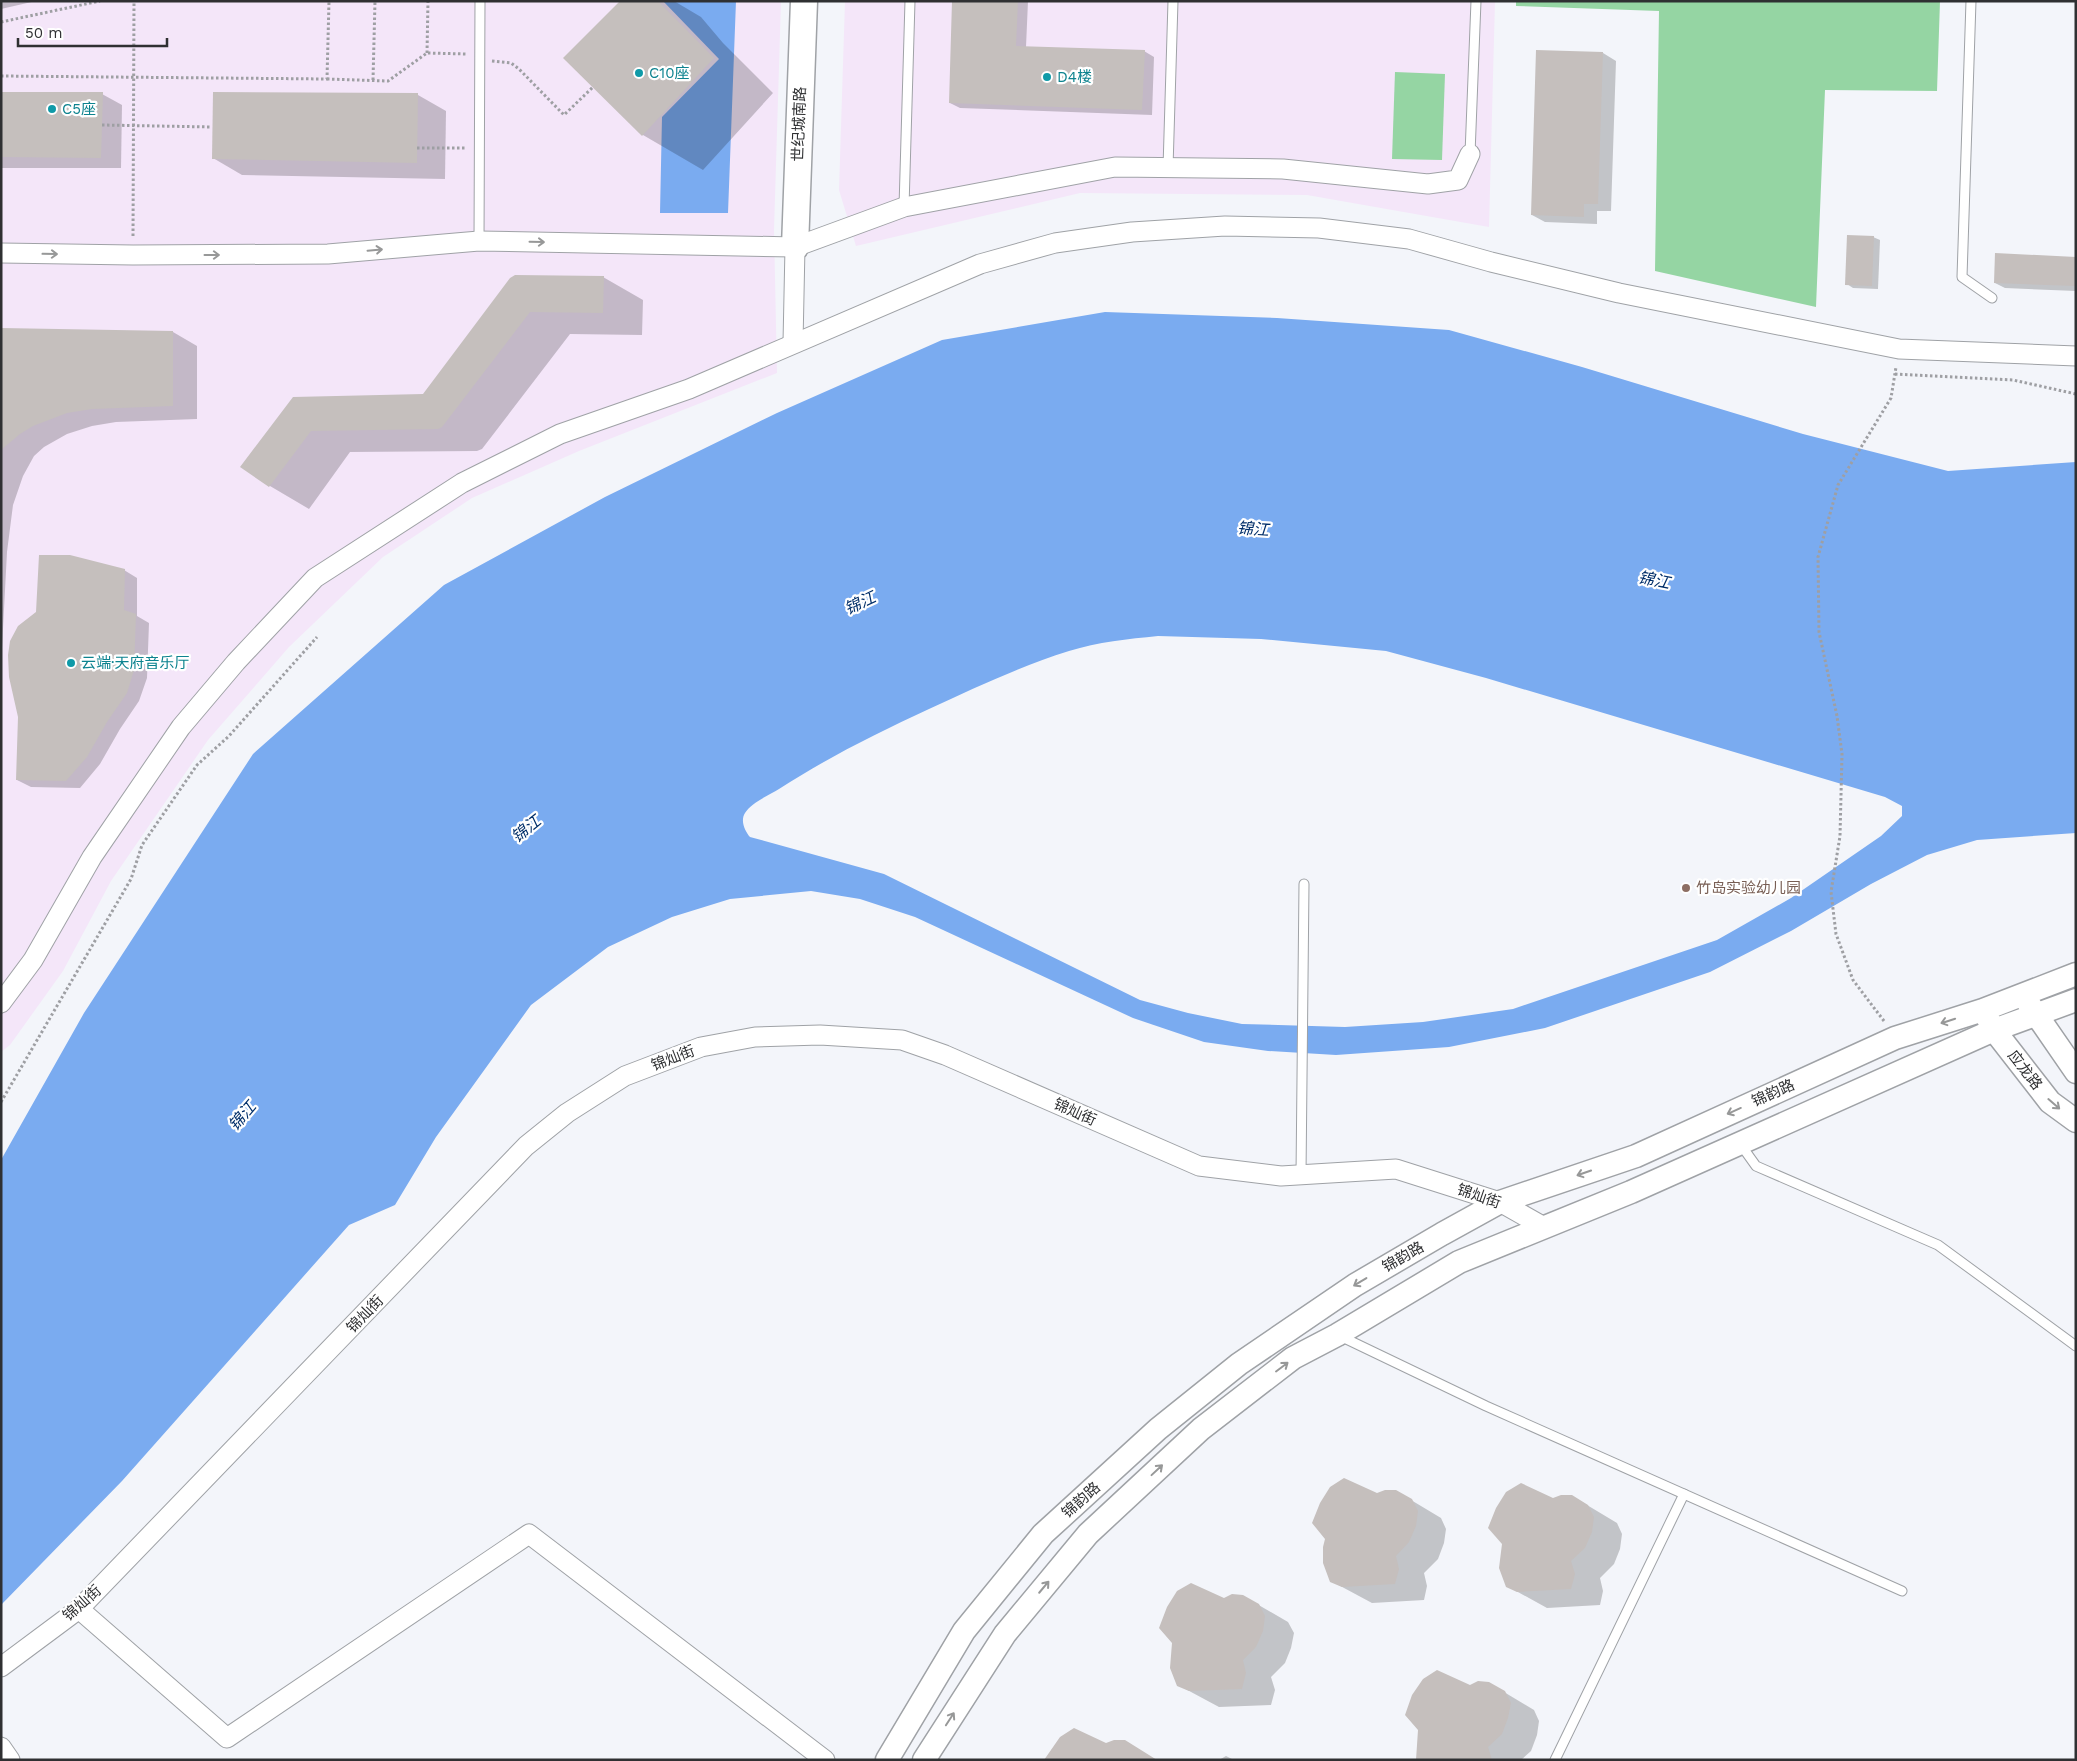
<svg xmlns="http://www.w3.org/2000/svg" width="2077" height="1761" viewBox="0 0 2077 1761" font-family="'Work Sans','Noto Sans SC',sans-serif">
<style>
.commercial{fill:#f4e6f9}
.green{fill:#95d5a3}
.water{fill:#7aabf0;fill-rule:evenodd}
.shadow{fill:#0003}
.building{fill:#c5bfbd}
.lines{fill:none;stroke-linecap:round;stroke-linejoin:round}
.service-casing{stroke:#9fa2a6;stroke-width:11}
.minor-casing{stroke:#9fa2a6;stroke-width:21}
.tertiary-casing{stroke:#9fa2a6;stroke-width:25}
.secondary-casing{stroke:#9fa2a6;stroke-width:29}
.path{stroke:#9e9fa3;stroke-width:3;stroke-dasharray:2.5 2.5;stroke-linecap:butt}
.service{stroke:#fff;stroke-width:9}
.minor{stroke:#fff;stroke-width:19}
.tertiary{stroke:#fff;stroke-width:22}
.secondary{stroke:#fff;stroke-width:26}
.path-bridge{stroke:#9e9fa3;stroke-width:3;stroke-dasharray:2.5 2.5;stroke-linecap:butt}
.oneway{stroke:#979898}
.culture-dot{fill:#0f9aa8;stroke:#fff;stroke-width:2}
.education-dot{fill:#8d6e63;stroke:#fff;stroke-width:2}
.labels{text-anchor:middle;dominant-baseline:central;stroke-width:4.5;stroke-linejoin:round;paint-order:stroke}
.culture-label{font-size:15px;fill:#0d838f;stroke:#fff;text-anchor:start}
.street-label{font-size:15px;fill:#2f3032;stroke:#fff}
.education-label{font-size:15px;fill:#785e54;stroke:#fff;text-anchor:start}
.water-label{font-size:16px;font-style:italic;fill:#002e69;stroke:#fff}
</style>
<rect width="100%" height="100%" fill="#f3f5fa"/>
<g class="commercial">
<polygon points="1,1 781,1 774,230 777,373 579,451 472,498 383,557 289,647 208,740 111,881 63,971 10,1045 1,1052"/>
<polygon points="845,1 1495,1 1489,227 1307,195 1080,193 856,246 839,190"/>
</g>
<g class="green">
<polygon points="1516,1 1940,1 1937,91 1825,90 1816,307 1655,271 1659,11 1516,6"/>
<polygon points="1395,72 1445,74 1442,160 1392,159"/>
</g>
<g class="water">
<polygon points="663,1 736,1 728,213 660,213 662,117 719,59"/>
<path d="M1105,312L1277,318L1449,330L1582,367L1803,434L1948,471L2076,462V833L1977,840L1927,855L1871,884L1791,931L1710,972L1545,1028L1449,1047L1336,1055L1268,1051L1204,1042L1133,1018L915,917L860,899L811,891L730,899L672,917L608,947L531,1005L436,1137L395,1205L349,1225L122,1481L1,1605V1160L84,1013L253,754L444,585L605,497L777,413L942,340ZM1158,636L1261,639L1386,651L1486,678L1885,797L1902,806V816L1881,836L1791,898L1717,940L1513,1009L1423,1022L1345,1027L1242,1024L1188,1013L1140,1000L884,874L750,837C745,831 740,821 745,813C751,803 769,795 779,789C827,758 877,733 929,709C974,688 1021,666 1069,651C1098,642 1128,639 1158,636Z"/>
</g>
<g class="shadow">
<polygon points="1,1 36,1 1,9"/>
<polygon points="622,1 674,1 701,17 723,43 773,93 703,170 643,135"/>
<polygon points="953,1 1028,1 1026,47 1144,51 1154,57 1152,115 960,108 950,103"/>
<polygon points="1603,53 1616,61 1611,211 1597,211 1597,224 1545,222 1532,215"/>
<polygon points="1,93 102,94 122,105 121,168 1,168"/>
<polygon points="418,95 446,111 445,179 242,175 213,158"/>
<polygon points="1873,237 1880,240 1878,289 1853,288 1847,284"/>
<polygon points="2076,258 2076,291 2005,288 1995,283"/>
<polygon points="603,277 643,300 642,335 570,334 482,449 477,451 350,452 309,509 270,486 242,467 294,398 423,395 511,279"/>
<polygon points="1,330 173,332 197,346 197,419 116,422 92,426 67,434 44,447 34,456 23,476 13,505 7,552 1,667"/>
<polygon points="124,570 137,578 137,616 149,623 147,678 139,701 120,729 100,764 80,788 31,787 17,780 19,716"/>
<polygon points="1396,1491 1441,1518 1446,1529 1444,1543 1438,1559 1424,1573 1427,1586 1424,1600 1372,1603 1331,1581 1377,1494"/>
<polygon points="1572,1496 1617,1523 1622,1534 1620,1549 1614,1564 1600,1578 1603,1591 1600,1605 1547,1608 1507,1586 1553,1500"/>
<polygon points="1243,1596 1288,1622 1294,1633 1291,1648 1285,1663 1271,1677 1275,1690 1271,1705 1219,1707 1178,1685 1224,1599"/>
<polygon points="1489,1683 1534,1710 1539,1721 1537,1735 1531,1751 1521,1760 1419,1760 1470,1686"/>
<polygon points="1226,1756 1234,1760 1219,1760"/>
</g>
<g class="building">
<polygon points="620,1 658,1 714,58 642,136 563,58"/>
<polygon points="952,1 1018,1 1016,46 1145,50 1142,110 949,103"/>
<polygon points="1536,50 1603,52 1598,204 1584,204 1584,217 1531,215"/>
<polygon points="1,92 103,92 101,158 1,157"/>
<polygon points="213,92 418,93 417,163 212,159"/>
<polygon points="1847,235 1874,236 1872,286 1845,285"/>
<polygon points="1995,253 2076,257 2076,286 1994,283"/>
<polygon points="515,275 604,276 603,313 530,312 442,427 438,429 311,431 269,487 240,467 293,397 423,394 510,278"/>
<polygon points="1,328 173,331 173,406 92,409 67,413 33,426 20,434 1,450"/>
<polygon points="39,555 70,555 125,569 124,610 136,614 134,670 127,693 107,722 87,757 66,781 16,780 18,717 9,677 8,655 10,641 18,626 36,612"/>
<polygon points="1344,1478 1377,1493 1385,1490 1396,1490 1412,1499 1418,1511 1416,1526 1409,1542 1396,1556 1399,1569 1395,1584 1342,1587 1330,1582 1323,1563 1323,1547 1325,1539 1312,1523 1320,1503 1330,1487"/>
<polygon points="1521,1483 1553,1498 1561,1495 1572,1495 1588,1505 1594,1517 1592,1532 1585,1548 1571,1561 1575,1574 1571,1589 1517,1592 1506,1587 1499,1568 1502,1544 1488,1528 1496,1508 1506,1492"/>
<polygon points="1191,1583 1224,1598 1232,1594 1243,1595 1259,1604 1265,1616 1263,1631 1256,1647 1243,1660 1246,1673 1242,1689 1189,1691 1177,1686 1170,1668 1172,1643 1159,1628 1167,1607 1177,1591"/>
<polygon points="1437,1670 1470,1685 1478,1681 1489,1682 1505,1691 1511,1703 1508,1718 1502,1734 1488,1747 1492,1760 1416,1760 1418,1730 1405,1715 1412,1695 1423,1679"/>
<polygon points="1074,1728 1106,1743 1114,1740 1125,1740 1157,1760 1044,1760 1060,1737"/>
</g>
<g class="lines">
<defs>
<g id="service">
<polyline points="1971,1 1962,277 1992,298"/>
<polyline points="1470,154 1476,1"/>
<polyline points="1168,168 1173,1"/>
<polyline points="904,207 910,1"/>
<polyline points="479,241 480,1"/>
<polyline points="1741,1145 1756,1166 1938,1245 2076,1346"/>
<polyline points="1301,1175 1304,884"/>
<polyline points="1340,1336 1486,1406 1902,1591"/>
<polyline points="1555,1760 1684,1494"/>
</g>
<g id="minor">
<polyline points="1,253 133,255 328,254 479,241 795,247 904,207 1115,167 1283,169 1428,184 1458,180 1470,154"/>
<polyline points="793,343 795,247"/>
<polyline points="1,1003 33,960 92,857 181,727 236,662 315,578 462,483 560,434 689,389 980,264 1055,243 1132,232 1225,226 1319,228 1409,239 1491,262 1619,293 1899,349 2076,356"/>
<polyline points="79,1609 227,1738 529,1534 825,1760"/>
<polyline points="1,1667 79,1609 526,1146 567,1113 625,1076 701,1047 755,1037 820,1035 902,1040 945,1055 1199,1166 1281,1176 1396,1169 1500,1202 1544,1227"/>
<polyline points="1,1747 10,1760"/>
</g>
<g id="tertiary">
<polyline points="2027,1001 2076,1072"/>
<polyline points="1987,1017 1994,1030 2050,1102 2076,1121"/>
<polyline points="887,1760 964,1631 1043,1534 1158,1429 1239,1364 1355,1285 1442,1234 1500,1202 1636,1156 1895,1038 1983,1010 2076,974"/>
<polyline points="924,1760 1005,1634 1088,1534 1201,1429 1293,1358 1337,1335 1459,1262 1631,1192 1994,1030 2076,1000"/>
</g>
<polyline id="secondary" points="795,247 804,1"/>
</defs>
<use href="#service" class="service-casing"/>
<use href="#minor" class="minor-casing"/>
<use href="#tertiary" class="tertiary-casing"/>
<use href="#secondary" class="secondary-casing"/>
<g class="path">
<polyline points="1,22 100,1"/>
<polyline points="427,53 428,1"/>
<polyline points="492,61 511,63 519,69 564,115 593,87"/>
<polyline points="1,76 327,79 329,1"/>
<polyline points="327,79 388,81 427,53 466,54"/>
<polyline points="373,80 375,1"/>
<polyline points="417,148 467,148"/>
<polyline points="133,236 134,1"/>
<polyline points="1895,374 2013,380 2076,394"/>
<polyline points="1884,1021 1853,980 1836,934 1831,892 1840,836 1842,754 1837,716 1819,632 1818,557 1838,485 1891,398 1896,367"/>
<polyline points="1,1102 131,879 142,845 197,765 229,736 317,637"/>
</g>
<use href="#service" class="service"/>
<use href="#minor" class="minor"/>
<use href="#tertiary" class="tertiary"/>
<use href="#secondary" class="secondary"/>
<polyline class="path-bridge" points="102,125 212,127"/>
</g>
<defs><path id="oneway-shaft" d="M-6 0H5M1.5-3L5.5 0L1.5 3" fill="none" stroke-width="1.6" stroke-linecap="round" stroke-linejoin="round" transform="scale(1.25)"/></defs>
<g class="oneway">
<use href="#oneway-shaft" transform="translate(537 242) rotate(1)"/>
<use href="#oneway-shaft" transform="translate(375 250) rotate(-5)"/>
<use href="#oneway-shaft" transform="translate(50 254) rotate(1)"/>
<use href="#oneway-shaft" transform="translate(212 255)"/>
<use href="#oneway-shaft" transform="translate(1948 1021) rotate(162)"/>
<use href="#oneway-shaft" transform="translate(2054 1104) rotate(41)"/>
<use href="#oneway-shaft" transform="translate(1734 1111) rotate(156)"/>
<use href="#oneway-shaft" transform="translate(1584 1173) rotate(161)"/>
<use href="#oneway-shaft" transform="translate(1360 1282) rotate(149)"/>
<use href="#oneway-shaft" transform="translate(1282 1367) rotate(-37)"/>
<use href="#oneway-shaft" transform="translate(1157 1470) rotate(-43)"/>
<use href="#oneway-shaft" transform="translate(1044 1587) rotate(-50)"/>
<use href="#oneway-shaft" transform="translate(950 1719) rotate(-57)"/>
</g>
<g class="culture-dot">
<circle cx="639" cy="73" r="5"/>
<circle cx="1047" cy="77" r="5"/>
<circle cx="52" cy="109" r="5"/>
<circle cx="71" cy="663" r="5"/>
</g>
<circle class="education-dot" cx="1686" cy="888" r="5"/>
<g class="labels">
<g class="culture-label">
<text x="649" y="73">C10座</text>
<text x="1057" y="77">D4楼</text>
<text x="62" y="109">C5座</text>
<text x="81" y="663">云端·天府音乐厅</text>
</g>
<g class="street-label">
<text transform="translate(799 124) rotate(-88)">世纪城南路</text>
<text transform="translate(673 1058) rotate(-21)">锦灿街</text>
<text transform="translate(2025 1070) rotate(52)">应龙路</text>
<text transform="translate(1773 1093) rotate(-24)">锦韵路</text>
<text transform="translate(1075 1112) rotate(24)">锦灿街</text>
<text transform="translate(1479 1196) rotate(19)">锦灿街</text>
<text transform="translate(1403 1257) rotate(-30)">锦韵路</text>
<text transform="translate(365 1314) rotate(-46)">锦灿街</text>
<text transform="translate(1081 1500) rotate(-42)">锦韵路</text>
<text transform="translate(82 1603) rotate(-42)">锦灿街</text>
</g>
<g class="education-label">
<text x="1696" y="888">竹岛实验幼儿园</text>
</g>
<g class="water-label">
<text transform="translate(1253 529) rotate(4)">锦江</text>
<text transform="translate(1654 580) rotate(11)">锦江</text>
<text transform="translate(860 603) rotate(-25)">锦江</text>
<text transform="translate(526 829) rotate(-39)">锦江</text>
<text transform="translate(242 1116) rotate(-49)">锦江</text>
</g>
</g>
<rect width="2077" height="1761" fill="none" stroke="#2f3032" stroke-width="5"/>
<path d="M18 38v8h149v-8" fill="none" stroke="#2f3032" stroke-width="2.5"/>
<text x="25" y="38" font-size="15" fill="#2f3032" stroke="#ffffff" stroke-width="4" paint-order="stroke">50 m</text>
</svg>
